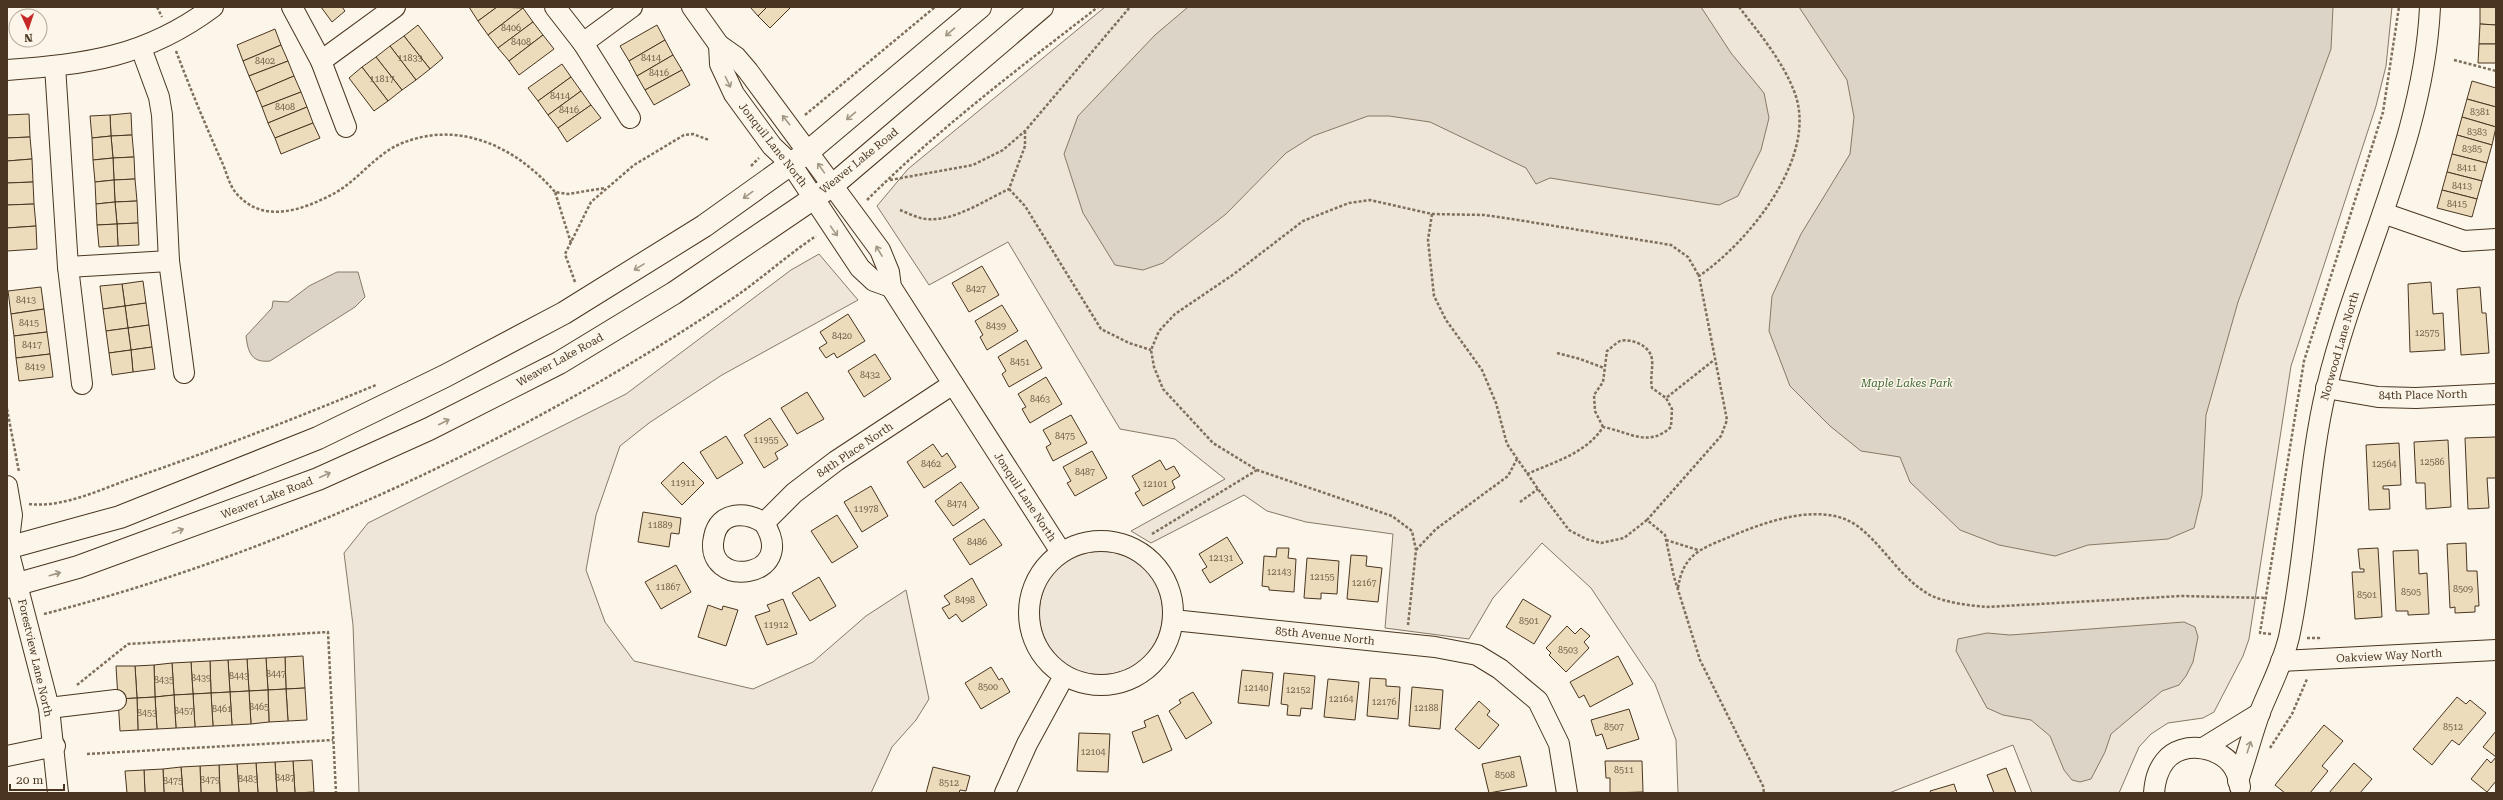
<svg xmlns="http://www.w3.org/2000/svg" width="2503" height="800" viewBox="0 0 2503 800" font-family="'Roboto Serif',serif">
<style>
.green{fill:#ede6d9;stroke:#887966}
.water{fill:#dcd4c6;stroke:#887966}
.building{fill:#ecdcbc;stroke:#4a3520}
.lines{fill:none;stroke-linecap:round;stroke-linejoin:round}
.minor-casing{stroke:#4a3520;stroke-width:22}
.major-casing{stroke:#4a3520;stroke-width:24}
.path{stroke:#7f6f5c;stroke-width:2.5;stroke-dasharray:3 2;stroke-linecap:butt}
.minor{stroke:#fbf6e9;stroke-width:20}
.major{stroke:#fbf6e9;stroke-width:22}
.oneway{stroke:#a29684}
.labels{text-anchor:middle;dominant-baseline:central;stroke-width:3;stroke-linejoin:round;paint-order:stroke}
.number-label{font-size:9px;fill:#725f47}
.street-label{font-size:11px;fill:#4a3520;stroke:#fbf6e9}
.park-label{font-size:11px;font-style:italic;fill:#436837;stroke:#fbf6e9}
</style>
<rect width="100%" height="100%" fill="#fbf6e9"/>
<g class="green">
<polygon points="1105,7 2392,7 2386,66 2376,106 2291,366 2249,639 2243,656 2214,712 2203,718 2168,723 2151,734 2139,747 2119,793 2032,793 2013,745 1889,793 1678,793 1676,740 1655,684 1591,588 1542,543 1493,598 1469,639 1385,628 1393,534 1306,522 1267,511 1244,495 1151,543 1131,531 1225,479 1175,439 1120,429 1008,242 929,285 877,206 908,169"/>
<polygon points="819,254 858,300 722,375 649,423 620,446 596,515 586,570 605,622 634,661 753,689 813,662 866,616 906,590 929,699 916,720 892,747 871,793 359,793 353,625 344,553 368,523 626,394 791,270"/>
<circle cx="1101" cy="613" r="62"/>
</g>
<g class="water">
<polygon points="1188,7 1701,7 1731,53 1764,93 1769,118 1761,150 1738,196 1719,205 1550,178 1536,184 1526,168 1430,122 1389,116 1368,116 1313,136 1286,153 1226,214 1163,263 1143,270 1115,265 1083,213 1064,154 1078,116 1155,35"/>
<polygon points="1799,7 2333,7 2331,49 2238,302 2206,415 2202,495 2194,528 2168,539 2088,545 2055,556 1999,545 1960,530 1910,482 1900,457 1861,451 1830,426 1790,386 1769,331 1772,296 1801,234 1850,154 1854,117 1847,80"/>
<path d="M337,272H358L365,297L355,307L270,361C252,363 248,353 246,336L272,308L273,301L288,302L309,286Z"/>
<polygon points="2184,622 2195,627 2198,637 2193,662 2186,676 2179,685 2162,691 2111,734 2105,752 2091,779 2080,782 2072,780 2064,770 2050,736 2031,720 2003,715 1987,708 1956,651 1958,639 1987,633 2010,635"/>
</g>
<g class="building">
<polygon points="321,7 342,7 345,11 332,22"/>
<polygon points="469,7 497,7 478,21"/>
<polygon points="497,7 523,8 488,35 478,21"/>
<polygon points="750,7 767,7 758,16"/>
<polygon points="767,7 791,7 770,28 758,16"/>
<polygon points="2480,7 2496,7 2496,25 2480,24"/>
<polygon points="523,8 533,22 498,48 488,35"/>
<polygon points="533,22 543,35 509,61 498,48"/>
<polygon points="2480,24 2496,25 2496,44 2479,44"/>
<polygon points="418,25 443,58 430,69 404,36"/>
<polygon points="657,25 665,40 629,61 620,46"/>
<polygon points="275,29 281,45 243,61 237,45"/>
<polygon points="543,35 554,49 519,75 509,61"/>
<polygon points="404,36 430,69 416,80 390,46"/>
<polygon points="665,40 673,55 637,76 629,61"/>
<polygon points="2479,44 2496,44 2496,63 2478,63"/>
<polygon points="281,45 288,61 249,76 243,61"/>
<polygon points="390,46 416,80 402,90 376,57"/>
<polygon points="673,55 682,70 645,90 637,76"/>
<polygon points="376,57 402,90 388,101 362,67"/>
<polygon points="288,61 294,76 256,92 249,76"/>
<polygon points="562,64 571,77 538,101 528,88"/>
<polygon points="362,67 388,101 374,111 349,78"/>
<polygon points="682,70 690,85 654,105 645,90"/>
<polygon points="294,76 301,92 262,107 256,92"/>
<polygon points="571,77 581,91 548,115 538,101"/>
<polygon points="2472,81 2496,88 2496,107 2467,99"/>
<polygon points="581,91 591,105 558,128 548,115"/>
<polygon points="301,92 307,107 268,123 262,107"/>
<polygon points="2467,99 2496,107 2496,127 2462,117"/>
<polygon points="591,105 601,118 567,142 558,128"/>
<polygon points="307,107 313,123 275,138 268,123"/>
<polygon points="131,113 132,135 111,136 110,115"/>
<polygon points="29,114 30,137 7,138 7,115"/>
<polygon points="110,115 111,136 92,138 90,116"/>
<polygon points="2462,117 2496,127 2492,145 2457,135"/>
<polygon points="313,123 320,138 281,154 275,138"/>
<polygon points="132,135 134,157 113,158 111,136"/>
<polygon points="2457,135 2492,145 2487,163 2452,154"/>
<polygon points="111,136 113,158 93,160 92,138"/>
<polygon points="30,137 32,159 7,161 7,138"/>
<polygon points="2452,154 2487,163 2482,181 2447,172"/>
<polygon points="134,157 135,179 114,180 113,158"/>
<polygon points="113,158 114,180 95,182 93,160"/>
<polygon points="32,159 33,182 7,183 7,161"/>
<polygon points="2447,172 2482,181 2477,199 2442,190"/>
<polygon points="135,179 137,201 115,202 114,180"/>
<polygon points="114,180 115,202 96,204 95,182"/>
<polygon points="33,182 34,204 7,205 7,183"/>
<polygon points="2442,190 2477,199 2472,217 2437,208"/>
<polygon points="137,201 138,223 117,224 115,202"/>
<polygon points="115,202 117,224 97,225 96,204"/>
<polygon points="34,204 36,226 7,228 7,205"/>
<polygon points="138,223 139,245 118,246 117,224"/>
<polygon points="117,224 118,246 99,247 97,225"/>
<polygon points="36,226 37,249 7,251 7,228"/>
<polygon points="982,266 999,295 969,312 952,283"/>
<polygon points="143,281 146,303 125,306 122,284"/>
<polygon points="2431,282 2433,314 2443,313 2445,350 2410,352 2408,284"/>
<polygon points="122,284 125,306 103,309 100,286"/>
<polygon points="41,287 44,309 11,314 8,291"/>
<polygon points="2480,287 2482,313 2486,313 2489,353 2461,355 2457,289"/>
<polygon points="146,303 149,325 128,328 125,306"/>
<polygon points="1002,305 1018,331 987,350 980,337 983,335 975,321"/>
<polygon points="125,306 128,328 106,331 103,309"/>
<polygon points="44,309 47,332 14,336 11,314"/>
<polygon points="848,314 865,341 837,358 834,353 826,358 819,348 827,343 820,332"/>
<polygon points="149,325 152,347 131,350 128,328"/>
<polygon points="128,328 131,350 109,353 106,331"/>
<polygon points="47,332 50,354 16,358 14,336"/>
<polygon points="1026,340 1042,368 1009,387 1002,374 1006,371 998,357"/>
<polygon points="152,347 155,369 133,372 131,350"/>
<polygon points="131,350 133,372 112,375 109,353"/>
<polygon points="50,354 53,377 19,381 16,358"/>
<polygon points="875,354 891,379 864,397 848,371"/>
<polygon points="1046,377 1062,404 1030,423 1022,409 1026,407 1018,394"/>
<polygon points="807,392 824,419 797,434 781,408"/>
<polygon points="1071,415 1087,443 1053,461 1046,447 1051,444 1043,430"/>
<polygon points="770,418 788,445 775,453 778,459 764,468 744,435"/>
<polygon points="726,436 743,463 717,479 700,452"/>
<polygon points="2496,437 2496,478 2487,478 2489,508 2468,509 2465,438"/>
<polygon points="2448,440 2451,507 2426,509 2425,483 2416,483 2414,442"/>
<polygon points="2399,443 2401,485 2383,486 2383,489 2389,489 2390,509 2369,510 2366,445"/>
<polygon points="933,444 942,457 947,453 956,467 924,488 907,462"/>
<polygon points="1092,451 1107,478 1075,496 1067,483 1071,481 1063,467"/>
<polygon points="1160,460 1166,470 1174,466 1180,476 1172,481 1175,488 1143,506 1135,493 1140,490 1132,476"/>
<polygon points="683,462 704,483 682,505 661,483"/>
<polygon points="961,482 979,508 953,526 935,501"/>
<polygon points="871,486 888,516 862,532 844,502"/>
<polygon points="643,512 681,518 679,534 671,533 669,547 638,542"/>
<polygon points="837,515 858,547 832,563 811,531"/>
<polygon points="984,519 1002,545 970,565 953,539"/>
<polygon points="1227,537 1243,563 1210,583 1202,570 1207,567 1199,554"/>
<polygon points="2466,543 2467,571 2477,571 2479,606 2475,606 2475,612 2455,613 2455,607 2450,608 2447,544"/>
<polygon points="1277,548 1289,548 1288,558 1296,559 1294,592 1269,590 1269,587 1262,586 1264,556 1276,557"/>
<polygon points="2378,548 2382,617 2355,619 2352,572 2364,572 2364,569 2360,569 2358,549"/>
<polygon points="2418,550 2419,574 2427,573 2429,614 2408,615 2408,611 2396,611 2393,551"/>
<polygon points="1351,555 1367,556 1366,566 1382,568 1378,602 1347,599"/>
<polygon points="1307,558 1339,561 1337,594 1321,593 1321,599 1304,598"/>
<polygon points="676,565 691,592 661,609 645,582"/>
<polygon points="819,577 836,606 810,621 792,593"/>
<polygon points="972,578 987,605 962,622 956,614 949,619 942,608 950,604 944,596"/>
<polygon points="783,599 797,634 767,645 755,616 770,611 767,605"/>
<polygon points="1523,599 1551,616 1534,644 1506,627"/>
<polygon points="708,605 722,610 723,606 738,610 726,646 698,637"/>
<polygon points="1567,626 1575,634 1581,628 1590,636 1584,642 1589,648 1566,672 1549,655 1551,653 1546,648"/>
<polygon points="303,656 305,688 286,689 285,657"/>
<polygon points="1618,656 1633,684 1590,707 1584,695 1579,698 1570,682"/>
<polygon points="285,657 286,689 268,690 266,658"/>
<polygon points="266,658 268,690 249,691 247,659"/>
<polygon points="247,659 249,691 230,692 228,660"/>
<polygon points="228,660 230,692 211,693 210,661"/>
<polygon points="210,661 211,693 193,694 191,662"/>
<polygon points="191,662 193,694 174,695 172,663"/>
<polygon points="172,663 174,695 155,697 154,665"/>
<polygon points="154,665 155,697 137,698 135,666"/>
<polygon points="116,666 135,666 137,698 118,699"/>
<polygon points="991,667 999,680 1002,678 1010,692 981,709 965,683"/>
<polygon points="1242,670 1273,673 1269,706 1238,703"/>
<polygon points="1284,673 1315,676 1312,709 1301,708 1300,716 1287,715 1288,705 1281,704"/>
<polygon points="1370,678 1386,679 1386,686 1400,687 1398,719 1367,716"/>
<polygon points="1328,679 1359,682 1355,720 1324,717"/>
<polygon points="1412,687 1443,690 1440,729 1409,726"/>
<polygon points="305,688 307,720 288,721 286,689"/>
<polygon points="286,689 288,721 269,722 268,690"/>
<polygon points="268,690 269,722 251,724 249,691"/>
<polygon points="249,691 251,724 232,725 230,692"/>
<polygon points="230,692 232,725 213,726 211,693"/>
<polygon points="1193,692 1212,723 1186,739 1169,711 1181,703 1179,700"/>
<polygon points="211,693 213,726 195,727 193,694"/>
<polygon points="193,694 195,727 176,728 174,695"/>
<polygon points="174,695 176,728 157,729 155,697"/>
<polygon points="155,697 157,729 138,730 137,698"/>
<polygon points="2457,697 2466,704 2470,700 2486,713 2459,745 2452,740 2432,765 2413,749"/>
<polygon points="137,698 138,730 120,731 118,699"/>
<polygon points="1479,701 1490,711 1487,715 1499,725 1479,749 1455,729"/>
<polygon points="1629,709 1639,739 1607,749 1602,734 1596,736 1591,720"/>
<polygon points="1158,715 1172,750 1143,763 1132,732 1146,727 1144,721"/>
<polygon points="2324,725 2343,741 2322,766 2328,771 2310,793 2285,793 2275,785"/>
<polygon points="2496,731 2496,781 2487,792 2471,779 2487,759 2491,763 2496,757 2483,747"/>
<polygon points="1079,733 1110,734 1108,772 1077,771"/>
<polygon points="1520,756 1527,786 1489,793 1482,764"/>
<polygon points="312,760 314,792 295,793 293,761"/>
<polygon points="293,761 295,793 277,793 275,762"/>
<polygon points="1605,761 1642,761 1643,792 1610,793 1610,778 1606,778"/>
<polygon points="275,762 277,793 258,793 256,763"/>
<polygon points="256,763 258,793 239,793 237,764"/>
<polygon points="2354,763 2372,779 2360,793 2329,793"/>
<polygon points="237,764 239,793 220,793 219,765"/>
<polygon points="219,765 220,793 201,793 200,766"/>
<polygon points="200,766 201,793 183,793 181,767"/>
<polygon points="181,767 183,793 164,793 163,769"/>
<polygon points="933,767 970,776 966,791 960,790 959,793 926,793"/>
<polygon points="2006,768 2016,793 1994,793 1987,775"/>
<polygon points="163,769 164,793 145,793 144,770"/>
<polygon points="144,770 145,793 127,793 125,771"/>
<polygon points="1954,784 1957,793 1931,793 1930,791"/>
</g>
<g class="lines">
<defs>
<g id="minor">
<polyline points="292,7 321,61 346,127"/>
<polyline points="555,7 583,43 630,118"/>
<polyline points="692,7 719,45 736,57 748,71 880,250 889,272 891,287 1061,552"/>
<polyline points="583,43 632,7"/>
<polyline points="719,45 720,64 734,94 772,146 791,164 860,268 874,281 891,287"/>
<polyline points="141,48 159,97 162,115 169,261 184,373"/>
<polyline points="321,61 395,7"/>
<polyline points="55,66 68,267 82,384"/>
<path d="M7,70C88,64 146,57 213,7"/>
<polyline points="2383,213 2464,241 2496,239"/>
<polyline points="68,267 169,261"/>
<polyline points="2326,388 2378,397 2416,398 2496,394"/>
<polyline points="7,486 12,515 8,548"/>
<path d="M764,523C800,580 702,590 714,537C719,511 746,511 764,523L794,493L836,461L953,384"/>
<circle cx="1101" cy="613" r="72"/>
<polyline points="7,546 49,708 58,793"/>
<polyline points="1173,620 1435,647 1477,655 1500,669 1538,701 1559,744 1567,793"/>
<polyline points="2281,661 2496,650"/>
<polyline points="49,708 116,700"/>
<polyline points="2203,748 2260,713"/>
<polyline points="7,756 55,746"/>
<path d="M2238,781C2246,758 2252,734 2260,712C2270,687 2283,663 2289,637C2307,554 2307,468 2327,386C2358,259 2424,139 2430,7"/>
<polyline points="1005,793 1027,744 1064,676"/>
<path d="M2154,793C2155,781 2157,771 2165,761C2182,739 2225,746 2236,772C2238,776 2239,782 2240,787"/>
</g>
<g id="major">
<polyline points="7,548 120,517 318,438 445,376 564,313 704,226 809,151 980,7"/>
<polyline points="7,587 78,567 318,479 429,429 559,363 674,293 833,185 1042,7"/>
</g>
</defs>
<use href="#minor" class="minor-casing"/>
<use href="#major" class="major-casing"/>
<g class="path">
<polyline points="157,7 162,17"/>
<path d="M1739,7C1759,33 1782,60 1794,91C1820,155 1749,242 1699,276L1727,420L1721,436L1647,520L1665,535L1674,577L1700,660L1763,786L1764,793"/>
<path d="M176,51C190,88 205,124 221,160C226,170 229,185 236,193C263,225 303,210 335,193C358,180 375,155 400,144C459,119 516,147 555,192"/>
<polyline points="2454,60 2496,71"/>
<polyline points="805,115 935,7"/>
<polyline points="751,166 759,158"/>
<polyline points="890,180 973,165 1003,150 1025,131 1130,7"/>
<polyline points="1009,189 1025,206 1101,329 1129,343 1151,350"/>
<path d="M867,200C938,129 1018,69 1098,7"/>
<path d="M900,210C908,213 917,218 926,219C954,222 985,200 1009,189L1025,146V132"/>
<polyline points="1432,214 1428,240 1434,296 1446,320 1482,370 1496,403 1507,444 1538,489 1569,530 1586,539 1601,543 1624,538 1647,520"/>
<polyline points="571,243 555,192 568,194 605,188"/>
<polyline points="575,282 565,254 591,202 634,165 684,135 693,134 709,140"/>
<polyline points="1557,353 1580,359 1604,368"/>
<polyline points="7,409 19,472"/>
<path d="M1603,427L1595,411L1594,395L1603,382L1607,351C1611,348 1616,343 1620,341C1632,338 1651,346 1652,360C1653,369 1650,378 1652,388L1666,398"/>
<path d="M1527,474C1554,462 1587,453 1603,427C1630,432 1648,448 1671,427L1672,409L1666,398L1714,360"/>
<polyline points="1520,502 1538,489"/>
<path d="M29,504C64,508 101,489 133,478C215,450 296,418 376,385"/>
<polyline points="1152,534 1257,470"/>
<polyline points="1666,540 1698,550"/>
<polyline points="1416,550 1436,529 1508,476 1517,459"/>
<path d="M1678,588C1683,555 1700,549 1727,538C1764,522 1825,499 1860,528C1886,549 1900,578 1930,595C1946,603 1968,605 1986,607L2181,596L2267,598"/>
<path d="M44,614C286,551 521,440 729,301C759,281 786,256 816,236"/>
<polyline points="1408,625 1416,550 1412,531 1392,516 1257,470 1213,443 1163,389 1154,367 1151,350 1159,331 1175,314 1234,274 1303,221 1349,203 1370,200 1432,214 1484,215 1512,219 1671,245 1688,257 1699,276"/>
<polyline points="2271,634 2260,633 2304,361 2383,112 2399,7"/>
<polyline points="2307,638 2319,638 2318,641"/>
<polyline points="77,685 128,644 328,632 336,793"/>
<polyline points="2270,748 2292,714 2307,679"/>
<polyline points="87,754 333,740"/>
</g>
<use href="#minor" class="minor"/>
<use href="#major" class="major"/>
</g>
<defs><path id="oneway-shaft" d="M-6 0H5M1.5-3L5.5 0L1.5 3" fill="none" stroke-width="1.6" stroke-linecap="round" stroke-linejoin="round"/></defs>
<g class="oneway">
<use href="#oneway-shaft" transform="translate(950 32) rotate(139)"/>
<use href="#oneway-shaft" transform="translate(728 82) rotate(64)"/>
<use href="#oneway-shaft" transform="translate(851 116) rotate(140)"/>
<use href="#oneway-shaft" transform="translate(786 120) rotate(-128)"/>
<use href="#oneway-shaft" transform="translate(821 168) rotate(-125)"/>
<use href="#oneway-shaft" transform="translate(748 195) rotate(144)"/>
<use href="#oneway-shaft" transform="translate(834 231) rotate(55)"/>
<use href="#oneway-shaft" transform="translate(879 251) rotate(-121)"/>
<use href="#oneway-shaft" transform="translate(639 267) rotate(148)"/>
<use href="#oneway-shaft" transform="translate(444 422) rotate(-27)"/>
<use href="#oneway-shaft" transform="translate(325 475) rotate(-24)"/>
<use href="#oneway-shaft" transform="translate(178 531) rotate(-20)"/>
<use href="#oneway-shaft" transform="translate(55 574) rotate(-16)"/>
<use href="#oneway-shaft" transform="translate(2249 747) rotate(-72)"/>
</g>
<g class="labels">
<g class="number-label">
<text x="511" y="28">8406</text>
<text x="521" y="42">8408</text>
<text x="410" y="58">11833</text>
<text x="651" y="58">8414</text>
<text x="265" y="61">8402</text>
<text x="659" y="73">8416</text>
<text x="382" y="79">11817</text>
<text x="560" y="96">8414</text>
<text x="285" y="107">8408</text>
<text x="569" y="110">8416</text>
<text x="2480" y="112">8381</text>
<text x="2477" y="132">8383</text>
<text x="2472" y="149">8385</text>
<text x="2467" y="168">8411</text>
<text x="2462" y="186">8413</text>
<text x="2457" y="204">8415</text>
<text x="976" y="289">8427</text>
<text x="26" y="300">8413</text>
<text x="29" y="323">8415</text>
<text x="996" y="326">8439</text>
<text x="2427" y="333">12575</text>
<text x="842" y="336">8420</text>
<text x="32" y="345">8417</text>
<text x="1020" y="362">8451</text>
<text x="35" y="367">8419</text>
<text x="870" y="375">8432</text>
<text x="1040" y="399">8463</text>
<text x="1065" y="436">8475</text>
<text x="766" y="440">11955</text>
<text x="2432" y="462">12586</text>
<text x="931" y="464">8462</text>
<text x="2384" y="464">12564</text>
<text x="1085" y="472">8487</text>
<text x="683" y="483">11911</text>
<text x="1155" y="484">12101</text>
<text x="957" y="504">8474</text>
<text x="866" y="509">11978</text>
<text x="660" y="525">11889</text>
<text x="977" y="542">8486</text>
<text x="1221" y="558">12131</text>
<text x="1279" y="572">12143</text>
<text x="1322" y="577">12155</text>
<text x="1364" y="583">12167</text>
<text x="668" y="587">11867</text>
<text x="2463" y="589">8509</text>
<text x="2411" y="592">8505</text>
<text x="2367" y="595">8501</text>
<text x="965" y="600">8498</text>
<text x="1529" y="621">8501</text>
<text x="776" y="625">11912</text>
<text x="1568" y="650">8503</text>
<text x="276" y="674">8447</text>
<text x="239" y="676">8443</text>
<text x="201" y="678">8439</text>
<text x="164" y="680">8435</text>
<text x="988" y="687">8500</text>
<text x="1256" y="688">12140</text>
<text x="1298" y="690">12152</text>
<text x="1341" y="699">12164</text>
<text x="1384" y="702">12176</text>
<text x="259" y="707">8465</text>
<text x="1426" y="708">12188</text>
<text x="222" y="709">8461</text>
<text x="184" y="711">8457</text>
<text x="147" y="713">8453</text>
<text x="1614" y="727">8507</text>
<text x="2453" y="727">8512</text>
<text x="1093" y="752">12104</text>
<text x="1624" y="770">8511</text>
<text x="1505" y="775">8508</text>
<text x="285" y="778">8487</text>
<text x="248" y="779">8483</text>
<text x="210" y="780">8479</text>
<text x="173" y="781">8475</text>
<text x="949" y="783">8512</text>
</g>
<g class="street-label">
<text transform="translate(773 145) rotate(52)">Jonquil Lane North</text>
<text transform="translate(859 161) rotate(-39)">Weaver Lake Road</text>
<text transform="translate(2340 346) rotate(-74)">Norwood Lane North</text>
<text transform="translate(560 360) rotate(-29)">Weaver Lake Road</text>
<text transform="translate(2423 395) rotate(-1)">84th Place North</text>
<text transform="translate(855 450) rotate(-34)">84th Place North</text>
<text transform="translate(1025 497) rotate(57)">Jonquil Lane North</text>
<text transform="translate(267 498) rotate(-21)">Weaver Lake Road</text>
<text transform="translate(1325 636) rotate(6)">85th Avenue North</text>
<text transform="translate(2389 656) rotate(-3)">Oakview Way North</text>
<text transform="translate(35 658) rotate(77)">Forestview Lane North</text>
</g>
<g class="park-label">
<text x="1907" y="383">Maple Lakes Park</text>
</g>
</g>
<rect width="2503" height="800" fill="none" stroke="#4a3520" stroke-width="16"/>
<g transform="translate(28 28) rotate(177)"><circle r="19" fill="#fbf6e9" stroke="#b4a999"/>
<path d="M0-3L7 15L0 10L-7 15Z" fill="#c62828"/>
<text y="-6" font-size="11" font-weight="bold" text-anchor="middle" fill="#4a3520">N</text>
</g>
<path d="M10 784v6h54v-6" fill="none" stroke="#4a3520" stroke-width="2"/>
<text x="16" y="784" font-size="12" fill="#4a3520" stroke="#fbf6e9" stroke-width="3" paint-order="stroke">20 m</text>
</svg>
